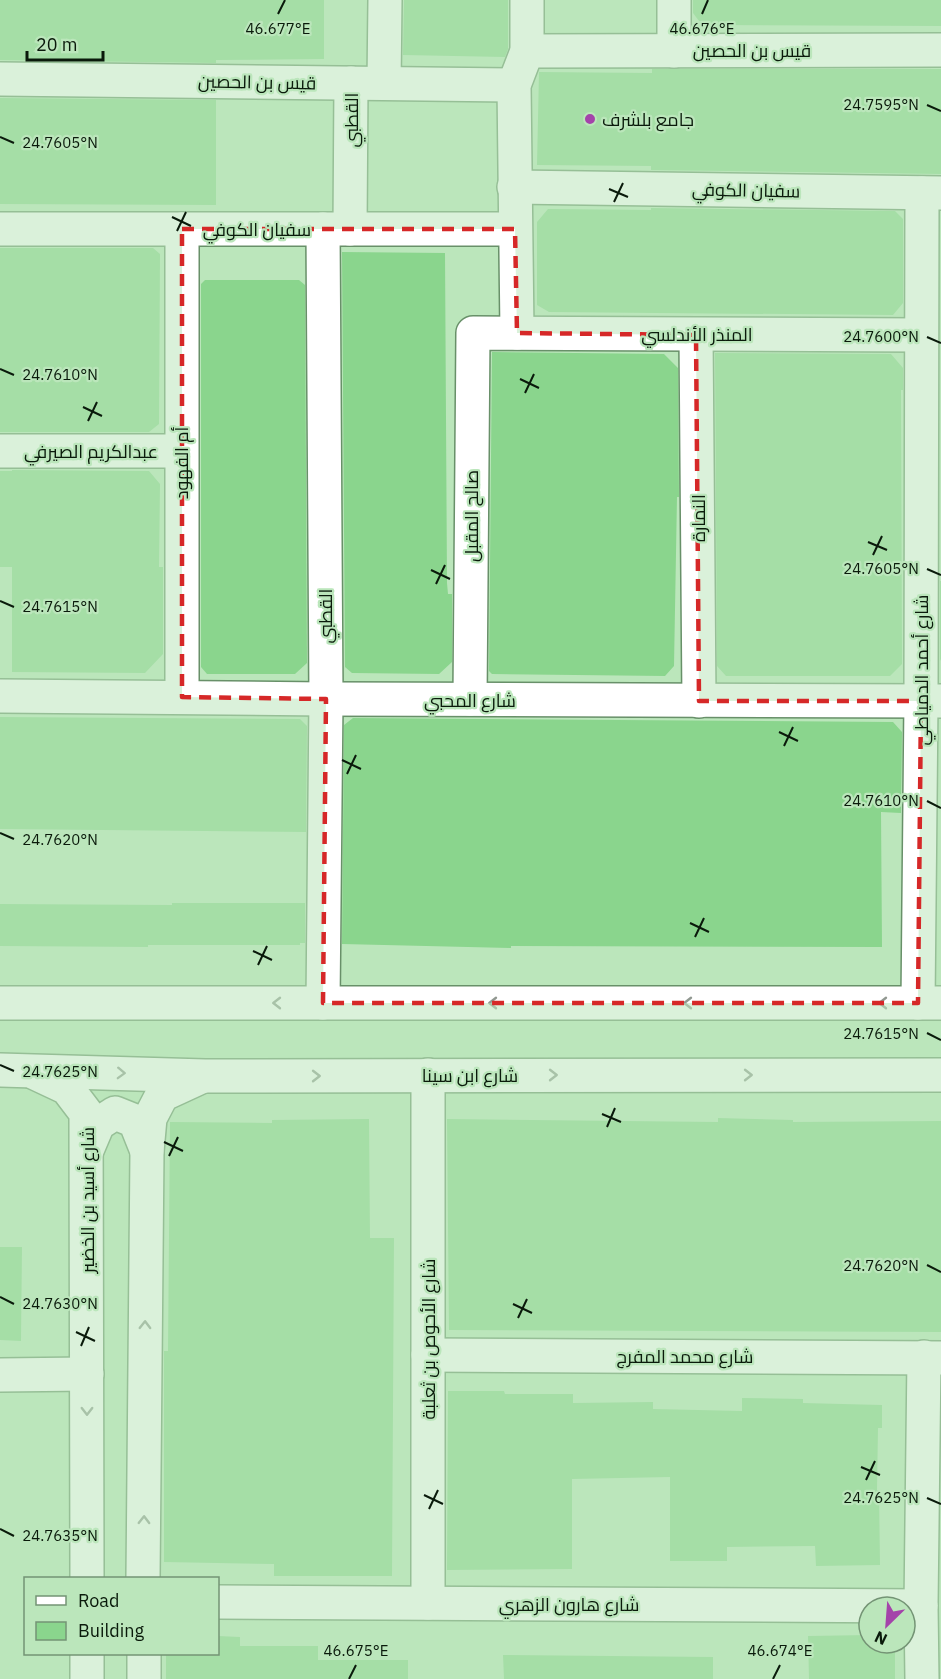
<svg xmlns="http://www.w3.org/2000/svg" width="941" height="1679" viewBox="0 0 941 1679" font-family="'IBM Plex Sans',Cairo,sans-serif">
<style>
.building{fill:#8ad58d}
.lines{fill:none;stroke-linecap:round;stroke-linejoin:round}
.minor-casing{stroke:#689069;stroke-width:36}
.minor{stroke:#fff;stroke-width:33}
.oneway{stroke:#919891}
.marked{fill:none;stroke:#d62828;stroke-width:4.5;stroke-dasharray:12 8;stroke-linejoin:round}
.ticks{fill:none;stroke:#0a1a0b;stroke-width:2}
.poi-dot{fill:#a443aa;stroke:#bbe6bb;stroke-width:2}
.labels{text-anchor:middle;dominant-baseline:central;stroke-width:4.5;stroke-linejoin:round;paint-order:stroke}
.street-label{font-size:18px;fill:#0a1a0b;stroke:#bbe6bb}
.poi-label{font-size:18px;fill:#0a1a0b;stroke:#bbe6bb;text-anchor:start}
.ticks-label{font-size:15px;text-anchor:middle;fill:#0a1a0b;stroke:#bbe6bb;stroke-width:4.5;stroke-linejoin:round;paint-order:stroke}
</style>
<rect width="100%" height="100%" fill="#bbe6bb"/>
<g class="building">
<polygon points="0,0 324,0 324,59 216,60 216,63 0,60"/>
<polygon points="404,0 508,0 508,49 505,57 403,55"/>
<polygon points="693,0 941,0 941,26 702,25 693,13"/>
<polygon points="652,69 941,69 941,174 651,170 651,166 537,165 539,72 652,73"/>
<polygon points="0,98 216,100 216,205 0,204"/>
<polygon points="651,208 895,211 903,219 903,303 893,315 549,312 537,305 537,222 548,209 651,210"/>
<polygon points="0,248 153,248 160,254 159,424 149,432 0,432"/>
<polygon points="342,252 445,253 447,583 448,594 452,594 452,662 439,674 352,673 345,667"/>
<polygon points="205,280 299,280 305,285 307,663 295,674 207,674 201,667 201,284"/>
<polygon points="492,352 664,354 678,368 679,497 677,497 674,666 665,676 492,674 489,671"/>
<polygon points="715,353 891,354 903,368 903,390 901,390 902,664 890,676 726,676 717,666"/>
<polygon points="12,470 149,471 160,484 159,567 163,567 163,654 145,673 12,672 12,567 0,567 0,471 12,471"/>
<polygon points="940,581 941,581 941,661 940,659"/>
<polygon points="0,717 300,719 307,726 306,832 0,829"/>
<polygon points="353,718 893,722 902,732 901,813 881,812 882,947 511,946 511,948 342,944 344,725"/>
<polygon points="172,903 305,903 305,943 300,943 300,945 148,945 148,947 0,946 0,904 172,905"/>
<polygon points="718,1118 793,1120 793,1122 941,1121 941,1332 449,1330 447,1119 718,1122"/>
<polygon points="369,1119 370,1238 394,1238 392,1576 274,1576 274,1564 164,1562 164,1351 168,1351 170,1122 272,1123 272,1120"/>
<polygon points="0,1247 22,1247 21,1341 0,1340"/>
<polygon points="448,1391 504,1391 505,1394 573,1394 573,1403 653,1402 653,1409 742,1411 742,1398 803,1399 803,1403 882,1405 882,1428 878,1428 877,1490 879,1490 880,1565 816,1566 815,1546 727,1547 727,1561 670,1561 670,1477 572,1479 572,1569 447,1570"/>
<polygon points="869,1635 869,1643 895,1643 895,1679 809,1679 808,1636"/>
<polygon points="218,1636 240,1637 240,1646 318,1646 318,1660 408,1660 408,1679 166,1679 166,1653 218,1653"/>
<polygon points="503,1655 713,1657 713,1679 504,1679"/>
</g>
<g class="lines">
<defs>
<g id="minor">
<polyline points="527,51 941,50"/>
<polyline points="674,51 674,0"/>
<polyline points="0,79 514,85"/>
<polyline points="384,83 385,0"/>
<polyline points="514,187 941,193"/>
<polyline points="0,229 515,229"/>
<polyline points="350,229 351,83"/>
<polyline points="517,333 514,85 527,51 527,0"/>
<polyline points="696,335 699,701"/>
<polyline points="0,451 181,451"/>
<polyline points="0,696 326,699 941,701"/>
<polyline points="182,697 182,229"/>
<polyline points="470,699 473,333 921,335"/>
<polyline points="0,1003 941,1003"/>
<polyline points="323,1003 326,699 323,229"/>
<polyline points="918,1003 921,701 922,193"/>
<polyline points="0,1070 205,1076 941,1075"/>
<polyline points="35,1073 67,1088 86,1113 87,1578"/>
<polyline points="428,1075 428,1603"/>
<polyline points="87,1150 98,1124 115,1113 135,1121 147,1151"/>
<polyline points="428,1355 941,1358"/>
<polyline points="0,1375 87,1374"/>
<polyline points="143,1578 147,1151 150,1118 162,1095 201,1077"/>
<polyline points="218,1602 921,1606"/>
<polyline points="144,1654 144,1679"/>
<polyline points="87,1679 87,1654"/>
<polyline points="922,1679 921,1606 924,1357"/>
</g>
</defs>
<use href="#minor" class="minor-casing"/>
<use href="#minor" class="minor"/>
</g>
<defs><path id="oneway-chevron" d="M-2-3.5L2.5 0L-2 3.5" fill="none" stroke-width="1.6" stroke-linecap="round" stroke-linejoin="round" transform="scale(1.5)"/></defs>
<g class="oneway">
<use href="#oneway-chevron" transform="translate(277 1003) rotate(-180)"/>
<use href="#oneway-chevron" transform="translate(493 1003) rotate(-180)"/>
<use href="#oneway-chevron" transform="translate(688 1003) rotate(-180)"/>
<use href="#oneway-chevron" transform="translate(883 1003) rotate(-180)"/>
<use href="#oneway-chevron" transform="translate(121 1073) rotate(2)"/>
<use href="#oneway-chevron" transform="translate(553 1075)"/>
<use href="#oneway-chevron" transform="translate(748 1075)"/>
<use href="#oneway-chevron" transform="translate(316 1076)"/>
<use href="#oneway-chevron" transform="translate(145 1325) rotate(-89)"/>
<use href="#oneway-chevron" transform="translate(87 1411) rotate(90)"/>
<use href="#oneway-chevron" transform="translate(144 1520) rotate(-89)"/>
</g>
<path d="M0 0H941V1679H0ZM182,229H515L517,333L696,335L699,701H921L918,1003H323L326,699L182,697Z" fill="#bbe6bb" fill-opacity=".55" fill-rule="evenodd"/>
<path class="marked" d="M182,229H515L517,333L696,335L699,701H921L918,1003H323L326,699L182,697Z"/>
<path class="ticks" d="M278,14L285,0M702,14L708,0M927,105L941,111M0,137L14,143M609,189L628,197M614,202L623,183M172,217L191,226M177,231L186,212M927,337L941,343M0,369L14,375M520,379L539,388M525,393L534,374M83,407L102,416M88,421L97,402M868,542L887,550M873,555L882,536M927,569L941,575M431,570L450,579M436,584L445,565M0,601L14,607M779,732L798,741M784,746L793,727M342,760L361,769M347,774L356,755M927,801L941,808M0,833L14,839M690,923L709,932M695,937L704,918M253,951L272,960M258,965L267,946M927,1033L941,1040M0,1065L14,1071M602,1114L621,1122M607,1127L615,1108M164,1142L183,1151M169,1156L178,1137M927,1265L941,1272M0,1297L14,1304M513,1304L532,1313M518,1318L527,1299M76,1332L95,1341M81,1346L89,1327M861,1467L880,1475M866,1480L875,1461M424,1495L443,1504M927,1498L941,1504M429,1509L438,1490M0,1529L14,1536M349,1679L356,1665M773,1679L780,1665"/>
<circle class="poi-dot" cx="590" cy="119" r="6"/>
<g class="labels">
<g class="street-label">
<text x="752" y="50">قيس بن الحصين</text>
<text transform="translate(257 82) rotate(1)">قيس بن الحصين</text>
<text transform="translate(351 120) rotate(-90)">القطبي</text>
<text transform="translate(746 190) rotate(1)">سفيان الكوفي</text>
<text x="257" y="229">سفيان الكوفي</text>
<text x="697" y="334">المنذر الأندلسي</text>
<text x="91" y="451">عبدالكريم الصيرفي</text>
<text transform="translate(181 463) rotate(-90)">أم الفهود</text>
<text transform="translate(471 516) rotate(-90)">صالح المقبل</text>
<text transform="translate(698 518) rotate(-90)">النمارة</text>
<text transform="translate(325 616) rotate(-90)">القطبي</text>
<text transform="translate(921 670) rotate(-90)">شارع أحمد الدمياطي</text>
<text x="470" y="700">شارع المحبي</text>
<text x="470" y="1075">شارع ابن سينا</text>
<text transform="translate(87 1200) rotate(-90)">شارع أسيد بن الخضير</text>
<text transform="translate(428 1339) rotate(-90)">شارع الأحوص بن ثعلبة</text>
<text x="685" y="1356">شارع محمد المفرج</text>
<text x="569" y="1604">شارع هارون الزهري</text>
</g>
<g class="poi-label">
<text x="602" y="119">جامع بلشرف</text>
</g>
</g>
<g class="ticks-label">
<text x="278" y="34">46.677°E</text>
<text x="702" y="34">46.676°E</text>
<text x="881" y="110">24.7595°N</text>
<text x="60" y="148">24.7605°N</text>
<text x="881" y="342">24.7600°N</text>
<text x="60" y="380">24.7610°N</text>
<text x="881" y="574">24.7605°N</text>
<text x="60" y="612">24.7615°N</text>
<text x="881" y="806">24.7610°N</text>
<text x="60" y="845">24.7620°N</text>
<text x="881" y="1039">24.7615°N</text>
<text x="60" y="1077">24.7625°N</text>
<text x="881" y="1271">24.7620°N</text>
<text x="60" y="1309">24.7630°N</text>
<text x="881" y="1503">24.7625°N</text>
<text x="60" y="1541">24.7635°N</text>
<text x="356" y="1656">46.675°E</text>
<text x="780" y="1656">46.674°E</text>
</g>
<rect x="24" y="1577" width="195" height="78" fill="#bbe6bb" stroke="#749475" stroke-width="1.5"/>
<rect x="36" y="1596" width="30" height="9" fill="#ffffff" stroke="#749475" stroke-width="1.5"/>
<text x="78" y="1607" font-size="18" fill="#0a1a0b">Road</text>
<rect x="36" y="1622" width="30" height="18" fill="#8ad58d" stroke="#749475" stroke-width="1.5"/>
<text x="78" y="1637" font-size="18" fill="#0a1a0b">Building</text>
<g transform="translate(887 1625) rotate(205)"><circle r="28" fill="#bbe6bb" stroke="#749475" stroke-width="1.5"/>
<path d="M0-4.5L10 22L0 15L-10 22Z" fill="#a443aa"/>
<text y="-9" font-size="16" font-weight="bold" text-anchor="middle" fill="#0a1a0b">N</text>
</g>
<path d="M27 51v9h76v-9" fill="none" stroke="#0a1a0b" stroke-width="3"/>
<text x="36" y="51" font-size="18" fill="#0a1a0b" stroke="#bbe6bb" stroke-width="4.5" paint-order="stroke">20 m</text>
</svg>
